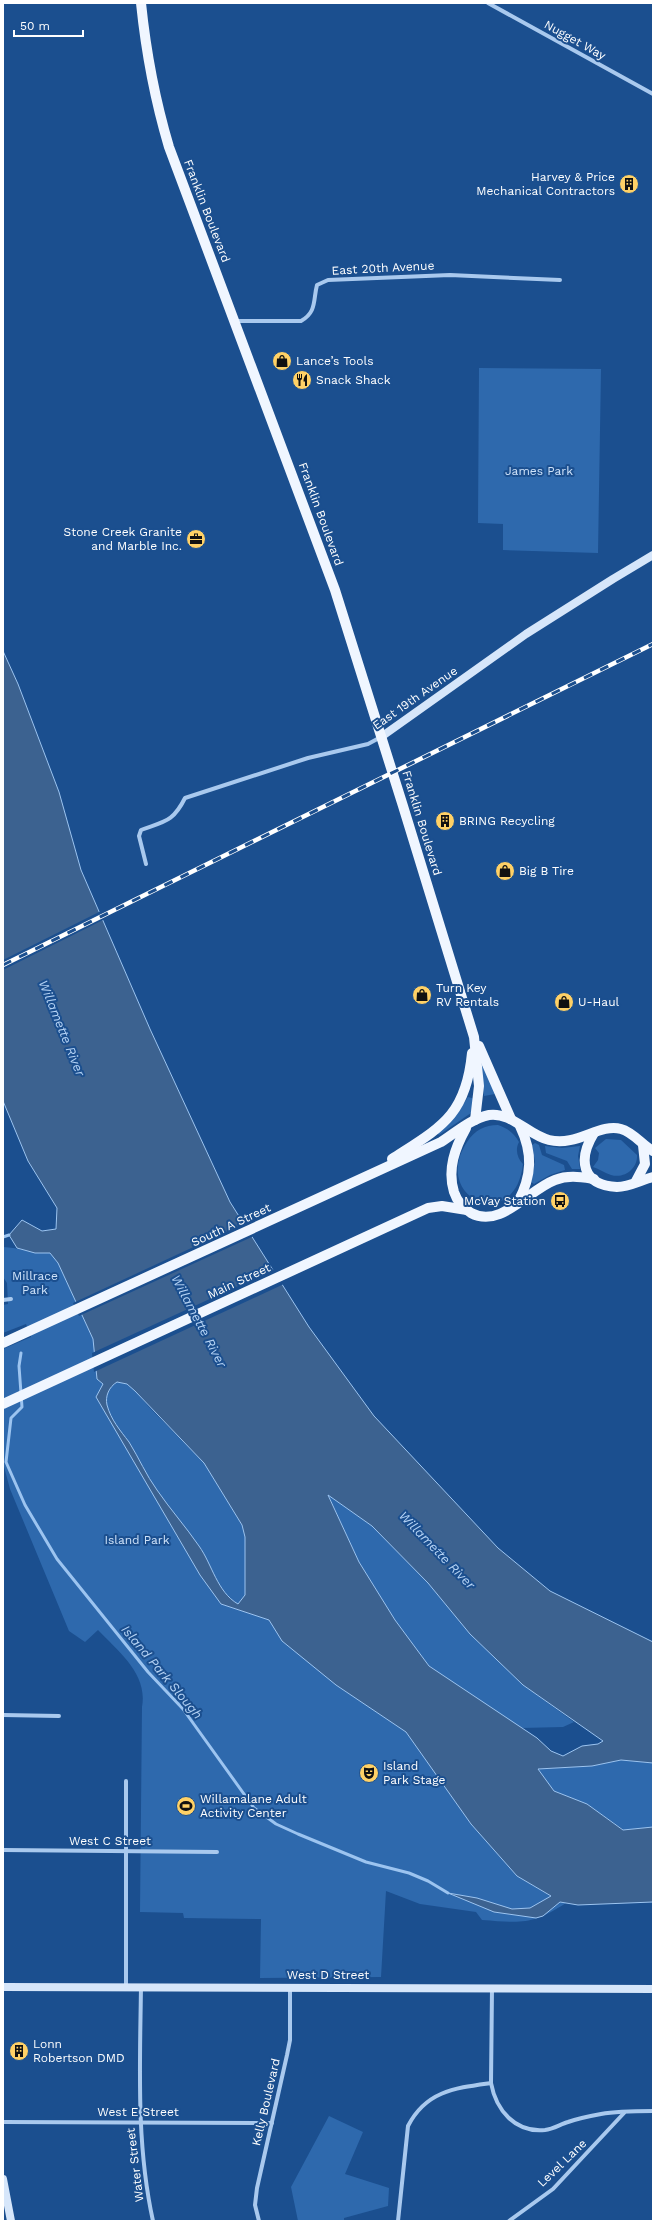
<svg xmlns="http://www.w3.org/2000/svg" width="656" height="2224" viewBox="0 0 656 2224" font-family="'Work Sans',sans-serif">
<style>
.green{fill:#2e69ad}
.water{fill:#3c6290;stroke:#9cc4f0;fill-rule:evenodd}
.pier{fill:#1b4f8f}
.lines{fill:none;stroke-linecap:round;stroke-linejoin:round}
.stream{stroke:#9cc4f0;stroke-width:3}
.street{stroke:#a9c9ee;stroke-width:4}
.secondary{stroke:#d6e6fa;stroke-width:8}
.primary{stroke:#f0f6ff;stroke-width:10}
.rail-casing{stroke:#fff;stroke-width:4.5}
.rail{stroke:#1b4f8f;stroke-width:3;stroke-dasharray:9;stroke-linecap:butt}
.labels{text-anchor:middle;dominant-baseline:central;stroke-width:4;stroke-linejoin:round;paint-order:stroke}
.street-label{font-size:12px;fill:#fff;stroke:#1b4f8f}
.poi-label{font-size:12px;fill:#fff;stroke:#1b4f8f;text-anchor:start}
.park-label{font-size:12px;fill:#cfe3fa;stroke:#1b4f8f}
.water-label{font-size:13px;font-style:italic;fill:#b5d3f5;stroke:#1b4f8f}
</style>
<rect width="100%" height="100%" fill="#1b4f8f"/>
<g class="green">
<polygon points="479,368 601,369 598,553 503,550 503,524 478,523"/>
<polygon points="483,1063 495,1094 484,1096 481,1064"/>
<polygon points="468,1097 475,1099 471,1113 439,1135 437,1133 459,1111"/>
<path d="M498,1125C507,1128 514,1133 519,1142C515,1149 517,1158 523,1164C515,1235 430,1199 467,1142C475,1130 485,1125 498,1125Z"/>
<path d="M606,1139L621,1140L637,1155C638,1168 625,1179 611,1175C605,1173 599,1169 593,1167L598,1160L599,1153L595,1148Z"/>
<polygon points="535,1143 539,1145 542,1155 564,1165 565,1170 550,1175 534,1184 531,1182 535,1162 532,1145"/>
<polygon points="545,1146 562,1148 580,1146 578,1156 580,1169 572,1169 567,1161 546,1153"/>
<path d="M3,1247C19,1248 34,1253 50,1253L58,1263L93,1339L148,1406L204,1463L242,1525L245,1537L336,1685L406,1732L471,1824L517,1876L560,1902L566,1903C532,1925 522,1923 482,1920L476,1912L420,1904L386,1891L381,1977L260,1978L261,1919L184,1918L183,1913L140,1912L142,1707C148,1674 119,1652 98,1630L85,1642L69,1631L10,1489L3,1463V1349L31,1337L26,1324L3,1333V1305L8,1304L7,1283L3,1277Z"/>
<polygon points="328,1494 372,1526 428,1583 470,1634 523,1685 574,1722 563,1727 521,1728 429,1666 395,1620 359,1562"/>
<polygon points="621,1760 653,1763 653,1827 624,1830 587,1804 554,1791 538,1769 592,1766"/>
<polygon points="329,2116 363,2132 345,2174 389,2188 388,2206 344,2218 344,2221 298,2221 291,2187"/>
</g>
<path class="water" d="M3,651L18,684L59,792L81,870L150,1029L230,1202L309,1327L374,1416L498,1548L550,1591L653,1642V1763L621,1760L592,1766L538,1769L554,1791L587,1804L623,1830L653,1827V1902L578,1905L560,1902L543,1916L536,1918L494,1912L448,1893L477,1898L512,1909L530,1908L551,1896L517,1876L471,1824L406,1732L336,1685L282,1641L269,1620L221,1604L200,1575L96,1397L103,1384L97,1379L93,1339L58,1263L50,1253H35L17,1248L9,1235L22,1220L42,1231L56,1229L57,1208L28,1161L3,1101ZM117,1382L127,1384L135,1391L204,1463L242,1525L245,1537V1595L238,1604C217,1592 212,1564 199,1546C186,1527 170,1509 157,1490C146,1475 139,1458 129,1442C120,1430 111,1420 107,1405C105,1396 109,1387 117,1382ZM328,1495L372,1526L428,1583L470,1634L523,1685L603,1741L598,1744L582,1746L563,1756L551,1751L537,1738L429,1666L395,1620L359,1562Z"/>
<g class="pier">
<polygon points="101,911 105,919 3,970 3,960"/>
<polygon points="245,1223 254,1236 79,1316 73,1303"/>
<polygon points="275,1269 284,1284 94,1372 92,1353"/>
</g>
<g class="lines">
<g class="stream">
<polyline points="3,1237 9,1235"/>
<polyline points="21,1353 19,1366 22,1407 11,1418 6,1462 25,1505 57,1559 148,1672 183,1709 254,1808 276,1824 298,1834 366,1862 409,1873 428,1881 448,1893"/>
</g>
<g class="street">
<polyline points="488,3 653,94"/>
<path d="M235,321H301C317,312 313,300 317,285L328,280L450,275L560,280"/>
<path d="M146,864L139,836L141,830C165,821 173,822 185,798L308,758L368,744L381,737"/>
<polyline points="3,1300 11,1299"/>
<polyline points="3,1715 59,1716"/>
<polyline points="3,1850 217,1852"/>
<polyline points="126,1986 126,1781"/>
<path d="M141,1986C140,2065 136,2144 153,2221"/>
<path d="M492,1988L491,2083C496,2110 515,2133 545,2130C553,2129 561,2124 568,2122C579,2118 590,2116 601,2114C617,2111 636,2111 653,2111"/>
<polyline points="3,2122 272,2123"/>
<polyline points="259,2221 255,2205 257,2188 287,2055 290,2040 290,1987"/>
<path d="M398,2221L408,2126C426,2091 455,2088 491,2083"/>
<polyline points="509,2221 553,2189 624,2113"/>
</g>
<g class="secondary">
<polyline points="381,737 526,634 613,579 653,555"/>
<polyline points="3,1987 653,1989"/>
<polyline points="3,2179 11,2221"/>
</g>
<g class="primary">
<path d="M141,3C146,52 155,100 169,147L335,590L403,806L474,1037L479,1086L475,1120"/>
<polyline points="479,1046 511,1119"/>
<path d="M466,1128C455,1148 447,1169 454,1192C457,1201 463,1208 471,1213C501,1229 528,1190 555,1180C568,1175 580,1177 594,1179"/>
<path d="M594,1133C578,1159 581,1185 617,1187C629,1187 641,1180 653,1177"/>
<path d="M392,1159C441,1127 466,1116 472,1053"/>
<polyline points="636,1181 645,1164 643,1145"/>
<path d="M518,1202C532,1176 533,1153 520,1126"/>
<path d="M3,1343L441,1142C455,1133 472,1118 489,1115C512,1112 528,1135 549,1140C577,1147 599,1123 621,1129C633,1132 642,1145 653,1151"/>
<polyline points="3,1404 428,1208 442,1206 467,1210"/>
</g>
<defs>
<polyline id="rail" points="3,965 653,644"/>
</defs>
<use href="#rail" class="rail-casing"/>
<use href="#rail" class="rail"/>
</g>
<defs>
<symbol id="building-disc" viewBox="-11 -11 22 22"><circle r="9.5" fill="#ffd166" stroke="#1b4f8f"/><path d="M-4-6H4V6H1V3H-1V6H-4ZM-2.5-4.3h1.7v1.8h-1.7ZM.8-4.3h1.7v1.8H.8ZM-2.5-1h1.7V.8h-1.7ZM.8-1h1.7V.8H.8Z" fill="#111"/></symbol>
<symbol id="shop-disc" viewBox="-11 -11 22 22"><circle r="9.5" fill="#ffd166" stroke="#1b4f8f"/><path d="M-5-2.5h2.3a2.7 3.5 0 0 1 5.4 0H5L5.5 6h-11ZM-1.5-2.5h3a1.5 2.3 0 0 0-3 0Z" fill="#111"/></symbol>
<symbol id="restaurant-disc" viewBox="-11 -11 22 22"><circle r="9.5" fill="#ffd166" stroke="#1b4f8f"/><path d="M-5-6h1v4h1v-4h1v4h1v-4h1v5L-1.5 .5V6h-2V.5L-5-1ZM5-6V6H3V1.5H1.5Q1.5-4 5-6Z" fill="#111"/></symbol>
<symbol id="office-disc" viewBox="-11 -11 22 22"><circle r="9.5" fill="#ffd166" stroke="#1b4f8f"/><path d="M-6-3h4V-5.5h4V-3h4V5H-6ZM-1-4.5V-3h2v-1.5ZM-6 0V1H6V0Z" fill="#111"/></symbol>
<symbol id="bus-disc" viewBox="-11 -11 22 22"><circle r="9.5" fill="#ffd166" stroke="#1b4f8f"/><path d="M-5-6H5V4H4V6H2V4H-2V6H-4V4H-5ZM-3.5-4V0h7V-4ZM-3.5 1.2v1.5H-2V1.2ZM2 1.2v1.5H3.5V1.2Z" fill="#111"/></symbol>
<symbol id="theatre-disc" viewBox="-11 -11 22 22"><circle r="9.5" fill="#ffd166" stroke="#1b4f8f"/><path d="M-5-5.5Q0-4 5-5.5V0Q5 5 0 6Q-5 5-5 0ZM-3.3-2.5H-1v1.5H-3.3ZM1-2.5H3.3v1.5H1ZM-2.8 1Q0 5.5 2.8 1Z" fill="#111"/></symbol>
<symbol id="stadium-disc" viewBox="-11 -11 22 22"><circle r="9.5" fill="#ffd166" stroke="#1b4f8f"/><path d="M0-5a6.5 5 0 1 0 0 10a6.5 5 0 1 0 0-10ZM-3.5-1.8h7v3.6h-7Z" fill="#111"/></symbol>
</defs>
<g fill-rule="evenodd">
<use href="#building-disc" x="618" y="173" width="22" height="22"/>
<use href="#shop-disc" x="271" y="350" width="22" height="22"/>
<use href="#restaurant-disc" x="291" y="369" width="22" height="22"/>
<use href="#office-disc" x="185" y="528" width="22" height="22"/>
<use href="#building-disc" x="434" y="810" width="22" height="22"/>
<use href="#shop-disc" x="494" y="860" width="22" height="22"/>
<use href="#shop-disc" x="411" y="984" width="22" height="22"/>
<use href="#shop-disc" x="553" y="991" width="22" height="22"/>
<use href="#bus-disc" x="549" y="1190" width="22" height="22"/>
<use href="#theatre-disc" x="358" y="1762" width="22" height="22"/>
<use href="#stadium-disc" x="175" y="1795" width="22" height="22"/>
<use href="#building-disc" x="8" y="2040" width="22" height="22"/>
</g>
<g class="labels">
<g class="street-label">
<text transform="translate(575 40) rotate(29)">Nugget Way</text>
<text transform="translate(207 211) rotate(69)">Franklin Boulevard</text>
<text transform="translate(383 268) rotate(-3)">East 20th Avenue</text>
<text transform="translate(321 514) rotate(70)">Franklin Boulevard</text>
<text transform="translate(415 698) rotate(-35)">East 19th Avenue</text>
<text transform="translate(422 823) rotate(73)">Franklin Boulevard</text>
<text transform="translate(231 1225) rotate(-25)">South A Street</text>
<text transform="translate(239 1281) rotate(-25)">Main Street</text>
<text x="110" y="1841">West C Street</text>
<text x="328" y="1975">West D Street</text>
<text transform="translate(266 2102) rotate(-77)">Kelly Boulevard</text>
<text x="138" y="2112">West E Street</text>
<text transform="translate(562 2163) rotate(-44)">Level Lane</text>
<text transform="translate(135 2165) rotate(-97)">Water Street</text>
</g>
<g class="poi-label">
<text x="615" y="177" text-anchor="end">Harvey &amp; Price<tspan x="615" dy="14">Mechanical Contractors</tspan></text>
<text x="296" y="361">Lance’s Tools</text>
<text x="316" y="380">Snack Shack</text>
<text x="182" y="532" text-anchor="end">Stone Creek Granite<tspan x="182" dy="14">and Marble Inc.</tspan></text>
<text x="459" y="821">BRING Recycling</text>
<text x="519" y="871">Big B Tire</text>
<text x="436" y="988">Turn Key<tspan x="436" dy="14">RV Rentals</tspan></text>
<text x="578" y="1002">U-Haul</text>
<text x="546" y="1201" text-anchor="end">McVay Station</text>
<text x="383" y="1766">Island<tspan x="383" dy="14">Park Stage</tspan></text>
<text x="200" y="1799">Willamalane Adult<tspan x="200" dy="14">Activity Center</tspan></text>
<text x="33" y="2044">Lonn<tspan x="33" dy="14">Robertson DMD</tspan></text>
</g>
<g class="park-label">
<text x="539" y="471">James Park</text>
<text x="35" y="1276">Millrace<tspan x="35" dy="14">Park</tspan></text>
<text x="137" y="1540">Island Park</text>
</g>
<g class="water-label">
<text transform="translate(62 1028) rotate(68)">Willamette River</text>
<text transform="translate(199 1321) rotate(62)">Willamette River</text>
<text transform="translate(437 1550) rotate(46)">Willamette River</text>
<text transform="translate(162 1672) rotate(50)">Island Park Slough</text>
</g>
</g>
<rect width="656" height="2224" fill="none" stroke="#ffffff" stroke-width="8"/>
<path d="M14 30v6h69v-6" fill="none" stroke="#ffffff" stroke-width="2"/>
<text x="20" y="30" font-size="12" fill="#ffffff" stroke="#1b4f8f" stroke-width="3" paint-order="stroke">50 m</text>
</svg>
